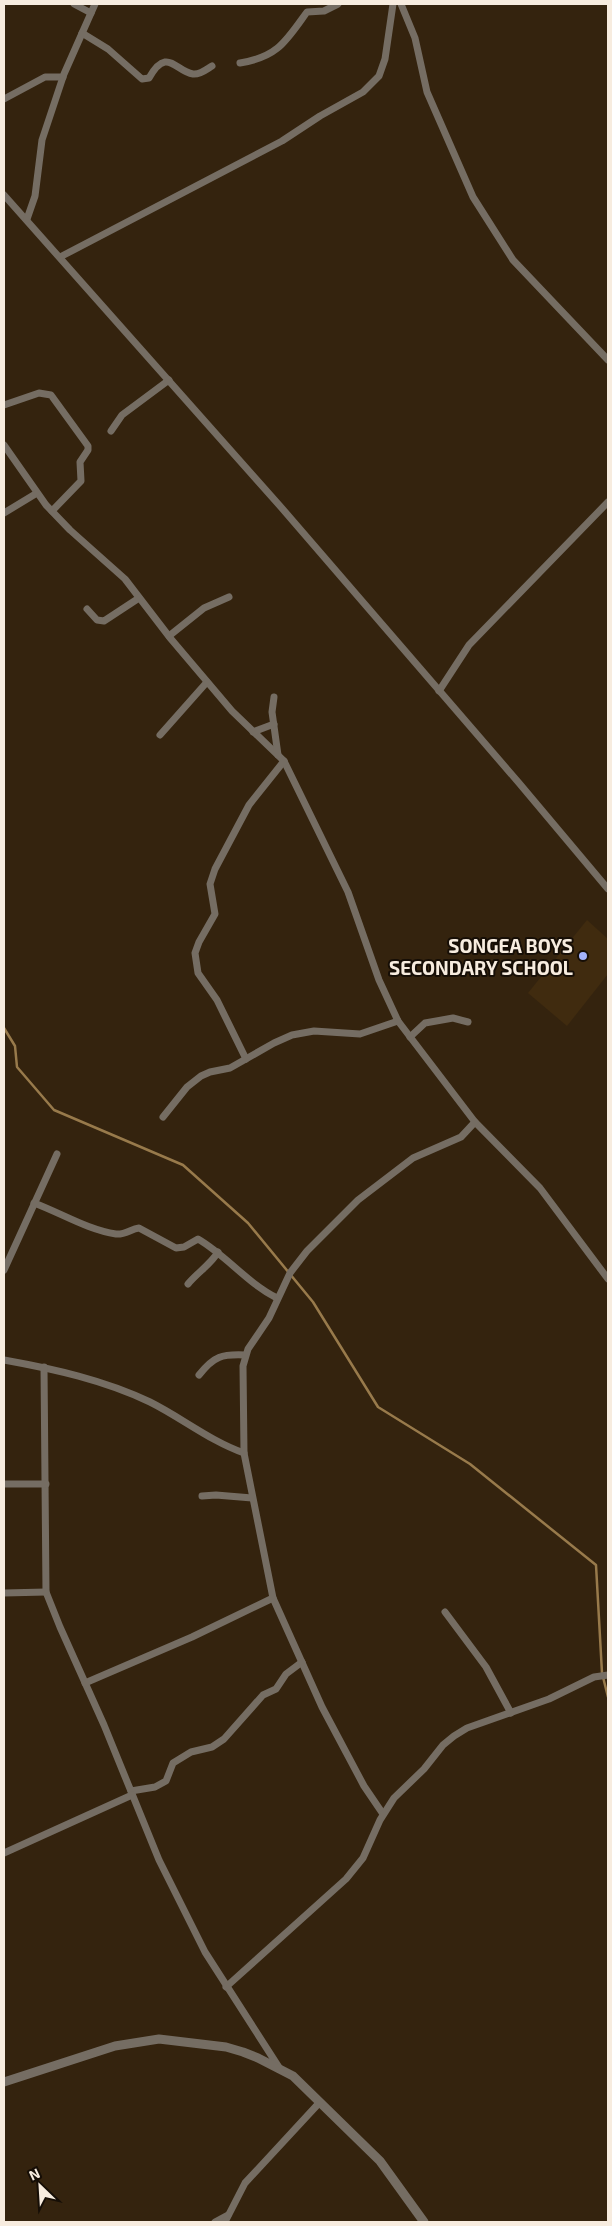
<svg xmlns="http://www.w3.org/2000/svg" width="612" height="2226" viewBox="0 0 612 2226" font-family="'Exo 2',sans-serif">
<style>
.built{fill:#402b0f}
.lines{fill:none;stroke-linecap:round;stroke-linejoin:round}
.stream{stroke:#987a4b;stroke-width:2.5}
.minor{stroke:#756d63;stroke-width:7}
.tertiary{stroke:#756d63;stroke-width:9}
.poi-dot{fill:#a2b2fd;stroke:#160e06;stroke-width:2}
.labels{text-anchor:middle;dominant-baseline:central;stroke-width:4;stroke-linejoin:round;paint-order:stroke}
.poi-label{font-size:19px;font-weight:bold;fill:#f7ecdf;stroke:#160e06;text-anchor:end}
</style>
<rect width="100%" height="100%" fill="#34230e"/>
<polygon class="built" points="587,920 608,939 608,974 567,1026 528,993"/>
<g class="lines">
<polyline class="stream" points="4,1028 15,1046 17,1067 54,1110 183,1165 248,1223 313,1302 378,1407 470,1464 596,1565 602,1673 608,1697"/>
<g class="minor">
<polyline points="74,4 91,13"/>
<polyline points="401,4 415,38 427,92 473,197 513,260 608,360"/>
<path d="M82,33L108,49L142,79L149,78C167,46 175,71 193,74C200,75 207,69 212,66"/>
<path d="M240,63C278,57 286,41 307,12L324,11L338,4"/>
<polyline points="4,99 45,77 63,77"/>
<polyline points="4,195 280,506 519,783 608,889"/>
<polyline points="27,219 35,196 42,140 64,74 95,4"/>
<polyline points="60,257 282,141 320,116 363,92 379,76 385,59 393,4"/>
<polyline points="4,405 39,393 51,395 88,446 88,450 80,462 81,481 52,511"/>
<polyline points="111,431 122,415 169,380"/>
<polyline points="4,445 46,505 70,530 125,579 171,639 232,711 284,761 348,892 379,980 398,1021 475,1122 540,1188 608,1279"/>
<polyline points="4,513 37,493"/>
<polyline points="87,609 97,620 104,621 139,598"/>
<polyline points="169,636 204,608 229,597"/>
<polyline points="439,691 469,645 608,502"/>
<polyline points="274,697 272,712 278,755"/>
<polyline points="253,732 274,724"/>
<polyline points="160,735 207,682"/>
<polyline points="410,1037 425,1023 453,1018 468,1022"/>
<polyline points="246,1059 217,1000 198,973 195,953 199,942 215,914 210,884 215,869 249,805 284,761"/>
<polyline points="163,1117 187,1087 201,1076 210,1072 230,1068 274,1043 292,1035 314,1031 360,1034 398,1021"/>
<path d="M34,1203C61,1213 88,1230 116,1234C125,1235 131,1229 139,1228L176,1248L184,1247L198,1239C227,1256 247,1283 277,1298"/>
<polyline points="4,1270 57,1154"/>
<path d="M188,1284C197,1273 212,1263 218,1252"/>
<path d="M4,1360C54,1369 104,1380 150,1402C182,1418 210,1441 244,1453"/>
<polyline points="44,1367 46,1592 60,1627 104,1725 159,1860 205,1952 280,2069"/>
<path d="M199,1375C214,1356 222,1354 245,1355"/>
<polyline points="4,1484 46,1484"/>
<polyline points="202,1496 216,1495 252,1498"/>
<polyline points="4,1593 46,1592"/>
<polyline points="445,1612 486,1667 511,1713"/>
<polyline points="85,1683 192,1637 273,1598"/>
<polyline points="131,1791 155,1787 166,1781 173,1763 191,1752 212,1747 224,1739 263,1695 276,1689 286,1674 302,1662"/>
<polyline points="383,1814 364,1786 322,1707 273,1598 244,1453 243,1366 248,1349 269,1318 290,1273 307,1251 358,1200 413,1158 461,1137 475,1122"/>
<polyline points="4,1853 132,1795"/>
<polyline points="226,1987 346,1879 363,1858 380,1820 394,1798 424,1769 443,1745 454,1736 467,1728 549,1699 594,1677 608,1675"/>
<polyline points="215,2222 228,2215"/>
<polyline points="225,2222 245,2183 320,2102"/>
</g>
<polyline class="tertiary" points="4,2082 115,2046 159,2039 226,2047 243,2052 258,2058 293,2076 380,2161 424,2222"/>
</g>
<circle class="poi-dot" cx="583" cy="956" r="5"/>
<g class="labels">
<g class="poi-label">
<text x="573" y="945">SONGEA BOYS<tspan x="573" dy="22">SECONDARY SCHOOL</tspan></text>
</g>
</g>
<rect width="612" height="2226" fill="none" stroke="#f7ecdf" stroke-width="10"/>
<g transform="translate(40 2186) rotate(335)" stroke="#160e06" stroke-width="4" paint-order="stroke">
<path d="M0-4L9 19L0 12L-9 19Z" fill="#f7ecdf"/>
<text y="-8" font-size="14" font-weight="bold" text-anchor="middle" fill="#f7ecdf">N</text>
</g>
</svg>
